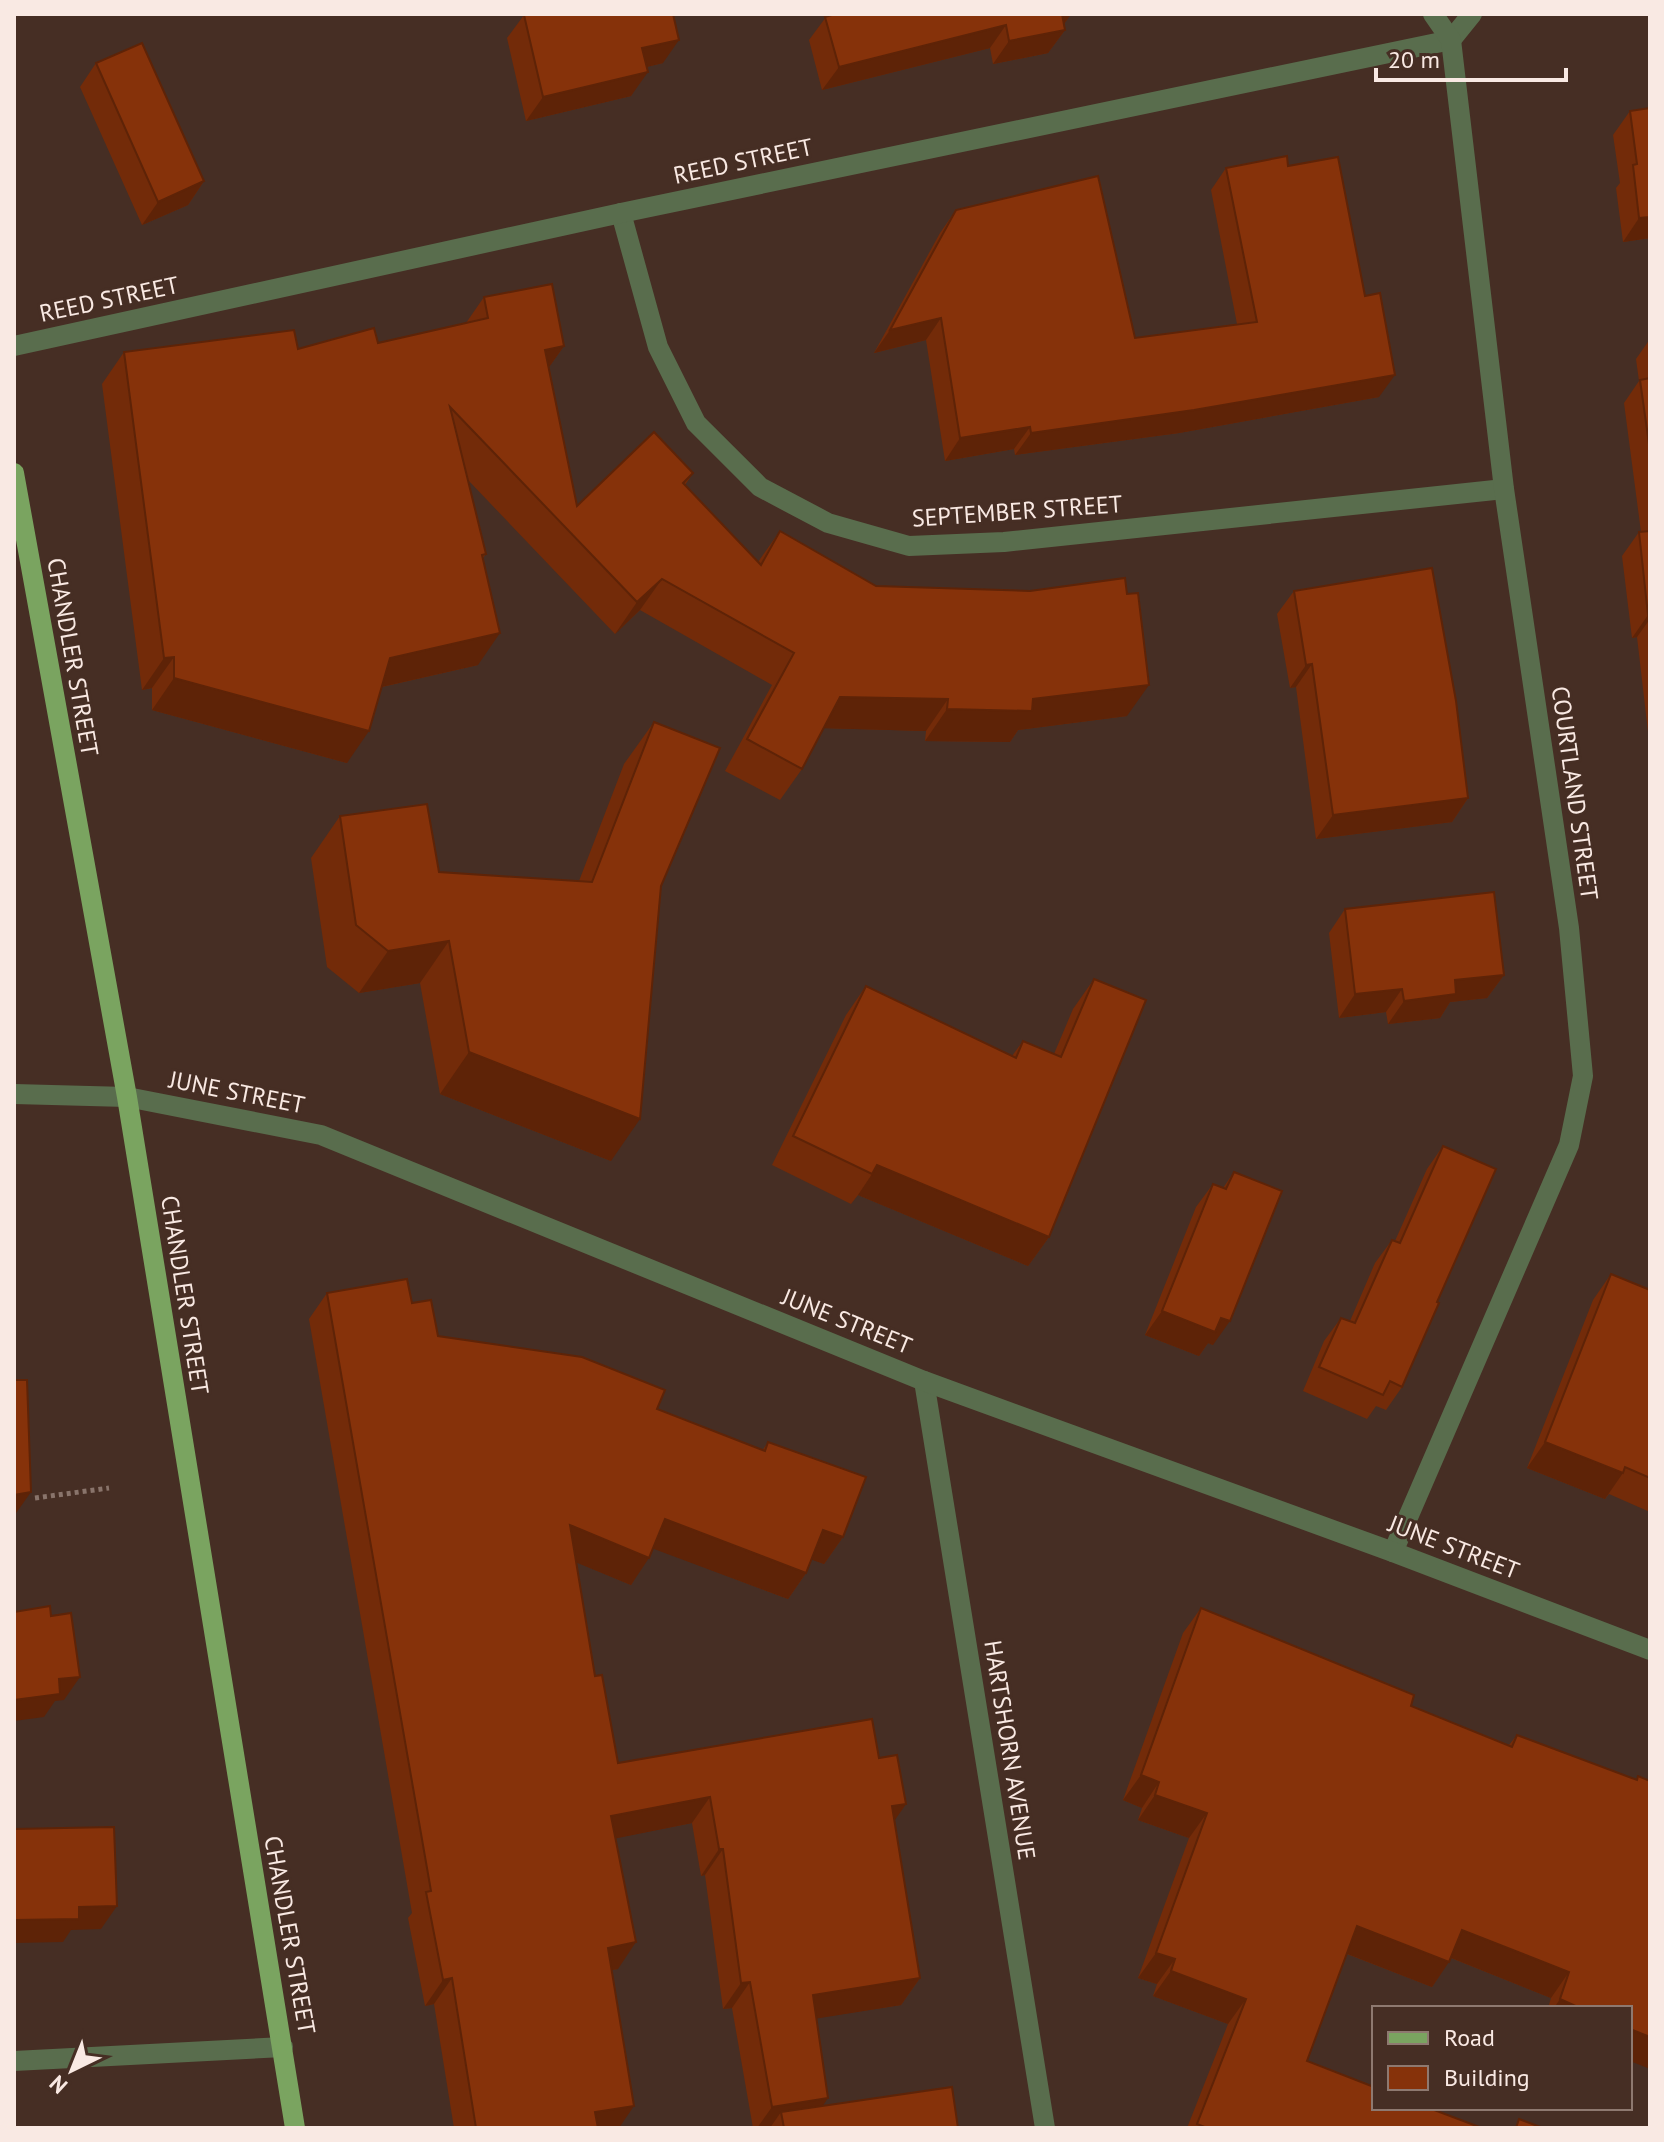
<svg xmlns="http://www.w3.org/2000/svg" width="1664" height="2142" viewBox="0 0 1664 2142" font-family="'PT Sans',sans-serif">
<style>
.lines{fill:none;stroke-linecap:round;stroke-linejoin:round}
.path{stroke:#89746b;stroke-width:5;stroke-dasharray:4 4;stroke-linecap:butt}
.minor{stroke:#596d4d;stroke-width:20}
.tertiary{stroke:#596d4d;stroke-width:20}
.primary{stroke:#7aa460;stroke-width:20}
.wall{fill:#732b09}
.shaded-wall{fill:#5e2307}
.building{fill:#86320a;stroke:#5e2307;stroke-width:2}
.labels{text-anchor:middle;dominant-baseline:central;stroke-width:6;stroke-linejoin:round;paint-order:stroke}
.street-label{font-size:24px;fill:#f9e9e3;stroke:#462e24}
</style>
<rect width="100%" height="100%" fill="#462e24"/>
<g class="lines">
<polyline class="path" points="35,1498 109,1488"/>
<g class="minor">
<polyline points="621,213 658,347 696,423 760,487 828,523 909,546 1004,542 1504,489"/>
<polyline points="14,346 621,213 1451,40 1472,14"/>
<polyline points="924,1381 1045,2128"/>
<polyline points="1393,1552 1569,1145 1583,1076 1569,928 1504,489 1451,40 1433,14"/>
<polyline points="14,2061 283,2047"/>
</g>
<polyline class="tertiary" points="14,1094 127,1097 321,1135 924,1381 1393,1552 1650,1650"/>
<polyline class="primary" points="14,473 127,1097 295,2128"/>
</g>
<g class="wall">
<polygon points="825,14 1071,14 1064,24 1065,30 1048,53 993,64 990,48 822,90 809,40 826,17"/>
<polygon points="524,15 663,63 646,67 631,96 526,121 507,38"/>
<polygon points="96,63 204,181 188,205 142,225 80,87"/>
<polygon points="1630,111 1650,238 1623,242 1616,188 1620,183 1613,135"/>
<polygon points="1288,166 1379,397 1179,433 1015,455 1014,449 945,461 926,340 874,353 940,233 956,210 1135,338 1237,324 1211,190 1226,168"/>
<polygon points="484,297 564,346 549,367 577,506 693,473 685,485 758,562 780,531 876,586 1127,716 1018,730 1010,742 925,741 926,731 823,728 802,769 780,800 725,771 772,685 640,610 615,634 468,480 486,554 483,558 478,665 382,687 347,763 152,710 152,688 142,690 102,384 124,352 298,349 378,343 466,323"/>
<polygon points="1650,339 1650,749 1637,637 1632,638 1622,556 1639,532 1641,532 1624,403 1639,381 1636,359"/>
<polygon points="1294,591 1468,798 1452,822 1316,839 1296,687 1290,688 1277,614"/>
<polygon points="654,722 661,886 611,1161 440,1094 420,983 359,993 327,967 311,858 340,816 439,872 579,881 624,764"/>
<polygon points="1345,909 1504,975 1487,998 1450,1002 1440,1018 1388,1024 1386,1012 1339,1018 1329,933"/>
<polygon points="1094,979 1049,1237 1028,1266 858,1195 851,1204 772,1165 846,1015 866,986 1012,1056 1023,1041 1054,1054 1073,1009"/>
<polygon points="1443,1146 1437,1302 1402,1387 1386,1410 1376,1406 1367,1419 1303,1391 1324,1341 1341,1318 1350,1321 1375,1263 1392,1240 1395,1241 1427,1169"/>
<polygon points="1234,1172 1213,1345 1208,1343 1199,1356 1145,1335 1196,1207 1213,1184 1223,1188"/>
<polygon points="1611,1274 1650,1289 1650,1512 1609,1494 1605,1499 1527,1468 1593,1300"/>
<polygon points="327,1293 412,1303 438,1336 657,1409 762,1451 768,1442 843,1537 824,1564 812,1559 806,1573 788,1599 653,1548 631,1585 576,1562 595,1676 618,1763 879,1758 906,1804 894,1820 920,1978 901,2005 817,2018 823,2106 958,2128 753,2128 732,2008 723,2009 705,1875 701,1876 692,1823 616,1838 618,1969 611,1970 619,2128 454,2128 434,2004 425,2006 408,1918 412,1913 309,1319"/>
<polygon points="1201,1608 1411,1706 1509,1745 1517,1735 1636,1780 1638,1776 1630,2008 1548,2008 1551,1998 1451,1958 1432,1987 1347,1954 1307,2061 1482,2128 1187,2128 1228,2024 1153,1996 1157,1984 1138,1978 1189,1838 1138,1820 1142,1808 1123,1800 1183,1633"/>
</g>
<g class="shaded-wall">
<polygon points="1059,14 1071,14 1059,31 1065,30 1048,53 993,64 1009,41"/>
<polygon points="1006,25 990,48 822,90 839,67"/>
<polygon points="679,40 663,63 626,72 642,48"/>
<polygon points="648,72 631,96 526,121 543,97"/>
<polygon points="204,181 188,205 142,225 158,202"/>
<polygon points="1650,217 1650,238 1623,242 1639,218"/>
<polygon points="941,318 926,340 874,353 890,330"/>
<polygon points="564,346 542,377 545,350"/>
<polygon points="1395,375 1379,397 1179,433 1015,455 1031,433"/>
<polygon points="1030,427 1014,449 945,461 960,438"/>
<polygon points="662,579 640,610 615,634 637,602"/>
<polygon points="1650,614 1650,619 1637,637 1632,638 1648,615"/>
<polygon points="500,633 478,665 368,690 390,658"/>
<polygon points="174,657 152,688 142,690 164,658"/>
<polygon points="1312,664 1296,687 1290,688 1306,665"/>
<polygon points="174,678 369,731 347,763 152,710"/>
<polygon points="1149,685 1127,716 1018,730 1010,742 925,741 947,709"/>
<polygon points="840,697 948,699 926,731 818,728"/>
<polygon points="1468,798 1452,822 1316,839 1333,815"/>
<polygon points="449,941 420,983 359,993 388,951"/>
<polygon points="1504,975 1487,998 1450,1002 1440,1018 1388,1024 1404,1001 1455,980"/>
<polygon points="1402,989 1386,1012 1339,1018 1355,994"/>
<polygon points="469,1052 640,1119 611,1161 440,1094"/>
<polygon points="877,1165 1049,1237 1028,1266 858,1195 872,1174"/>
<polygon points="1162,1311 1221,1318 1230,1321 1213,1345 1208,1343 1199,1356 1145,1335"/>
<polygon points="1545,1442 1623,1473 1605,1499 1527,1468"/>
<polygon points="31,1492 14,1516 14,1495"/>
<polygon points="665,1519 806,1573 788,1599 646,1546"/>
<polygon points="570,1525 649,1558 631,1585 551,1552"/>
<polygon points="823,1530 843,1537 824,1564 804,1557"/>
<polygon points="80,1677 64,1700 55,1701 44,1717 14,1721 14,1700 59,1679"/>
<polygon points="1141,1775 1159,1782 1142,1808 1123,1800"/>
<polygon points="1155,1795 1207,1813 1189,1838 1138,1820"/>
<polygon points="710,1797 692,1823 593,1843 611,1816"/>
<polygon points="906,1804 888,1830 892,1806"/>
<polygon points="719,1849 723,1849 705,1875 701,1876"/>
<polygon points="117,1906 101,1929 71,1930 63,1942 14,1943 14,1920 79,1907"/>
<polygon points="1357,1926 1449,1962 1432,1987 1340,1951"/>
<polygon points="1462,1930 1569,1972 1551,1998 1444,1955"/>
<polygon points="636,1942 618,1969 589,1974 608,1948"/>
<polygon points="1156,1953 1175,1959 1157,1984 1138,1978"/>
<polygon points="1171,1971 1246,1999 1228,2024 1153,1996"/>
<polygon points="452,1978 434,2004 425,2006 443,1980"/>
<polygon points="920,1978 901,2005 795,2022 813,1995"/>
<polygon points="750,1982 732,2008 723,2009 741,1983"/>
<polygon points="1560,1999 1580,2008 1554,2008"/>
<polygon points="1630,2029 1650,2037 1650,2069 1630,2061"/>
<polygon points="828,2098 810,2125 781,2112 770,2128 757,2128 772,2107"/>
<polygon points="634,2106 619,2128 584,2128 595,2112"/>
</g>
<g class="building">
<polygon points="528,14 673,14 679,40 642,48 648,72 543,97 524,15"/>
<polygon points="835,14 1062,14 1065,30 1009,41 1006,25 839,67 825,17"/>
<polygon points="142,43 204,181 158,202 96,63"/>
<polygon points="1650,108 1650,217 1639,218 1633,165 1637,164 1630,111"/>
<polygon points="1287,156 1288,166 1338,157 1365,296 1380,293 1395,375 1194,410 1031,433 1030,427 960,438 941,318 890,330 956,210 1098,176 1135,338 1257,322 1226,168"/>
<polygon points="552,284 564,346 545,350 577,506 654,432 693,473 683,483 761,565 780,531 876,586 1030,591 1125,578 1127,594 1138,593 1149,685 1033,699 1032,711 947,709 948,699 840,697 802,769 747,739 794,653 662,579 637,602 450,407 486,554 482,555 500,633 390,658 369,731 174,678 174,657 164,658 124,352 294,330 298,349 374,328 378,343 488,318 484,297"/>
<polygon points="1650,378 1650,451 1640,380"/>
<polygon points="1650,531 1650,614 1648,615 1639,532"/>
<polygon points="1432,568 1456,701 1468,798 1333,815 1312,664 1306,665 1294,591"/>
<polygon points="654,722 720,748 661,886 640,1119 469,1052 449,941 388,951 356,925 340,816 427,804 439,872 592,882"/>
<polygon points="1494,892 1504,975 1455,980 1456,994 1404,1001 1402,989 1355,994 1345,909"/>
<polygon points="1094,979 1146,1000 1049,1237 877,1165 872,1174 793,1136 866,986 1016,1058 1023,1041 1061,1057"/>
<polygon points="1443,1146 1496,1169 1437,1302 1439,1303 1402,1387 1390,1381 1383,1395 1319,1367 1341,1318 1355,1323 1392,1240 1400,1243"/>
<polygon points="1234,1172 1282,1191 1230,1321 1221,1318 1215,1332 1162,1311 1213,1184 1226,1189"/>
<polygon points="1611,1274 1650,1290 1650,1478 1625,1467 1623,1473 1545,1442"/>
<polygon points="407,1279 412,1303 431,1300 438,1336 582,1357 665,1390 657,1409 765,1451 768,1442 866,1477 843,1537 823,1530 806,1573 665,1519 649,1558 570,1525 595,1676 602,1675 618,1763 872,1719 879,1758 897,1755 906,1804 892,1806 920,1978 813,1995 828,2098 772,2107 750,1982 741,1983 723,1849 719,1849 710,1797 611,1816 636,1942 608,1948 634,2106 595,2112 598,2128 476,2128 452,1978 443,1980 426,1892 431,1891 327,1293"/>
<polygon points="14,1380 27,1380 31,1492 14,1495"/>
<polygon points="50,1606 51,1616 71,1613 80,1677 59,1679 60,1694 14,1700 14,1612"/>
<polygon points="1201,1608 1414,1695 1411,1706 1512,1747 1517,1735 1637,1780 1638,1776 1650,1781 1650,2037 1630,2029 1630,2008 1580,2008 1560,1999 1569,1972 1462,1930 1449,1962 1357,1926 1307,2061 1374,2087 1374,2108 1429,2108 1482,2128 1207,2128 1197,2124 1246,1999 1171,1971 1175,1959 1156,1953 1207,1813 1155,1795 1159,1782 1141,1775"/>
<polygon points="114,1827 117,1906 79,1907 79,1919 14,1920 14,1829"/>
<polygon points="952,2087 958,2128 784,2128 781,2112"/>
<polygon points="1519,2119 1543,2128 1516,2128"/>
</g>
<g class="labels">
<g class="street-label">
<text transform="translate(743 161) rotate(-12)">REED STREET</text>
<text transform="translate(109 299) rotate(-12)">REED STREET</text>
<text transform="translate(1017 511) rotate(-4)">SEPTEMBER STREET</text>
<text transform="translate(73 657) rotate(80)">CHANDLER STREET</text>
<text transform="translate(1575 793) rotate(82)">COURTLAND STREET</text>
<text transform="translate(237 1092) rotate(11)">JUNE STREET</text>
<text transform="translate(185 1295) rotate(81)">CHANDLER STREET</text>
<text transform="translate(847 1321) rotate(22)">JUNE STREET</text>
<text transform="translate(1454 1547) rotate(21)">JUNE STREET</text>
<text transform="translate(1010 1750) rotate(81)">HARTSHORN AVENUE</text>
<text transform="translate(290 1935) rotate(80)">CHANDLER STREET</text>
</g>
</g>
<rect width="1664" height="2142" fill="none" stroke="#f9e9e3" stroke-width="32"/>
<rect x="1372" y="2006" width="260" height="104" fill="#462e24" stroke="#8e7970" stroke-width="2"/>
<rect x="1388" y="2032" width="40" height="12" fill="#7aa460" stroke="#8e7970" stroke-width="2"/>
<text x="1444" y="2046" font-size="24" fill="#f9e9e3">Road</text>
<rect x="1388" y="2066" width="40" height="24" fill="#86320a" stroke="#8e7970" stroke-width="2"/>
<text x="1444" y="2086" font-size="24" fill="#f9e9e3">Building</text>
<g transform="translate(72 2070) rotate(223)" stroke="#462e24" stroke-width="6" paint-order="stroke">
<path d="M0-6L14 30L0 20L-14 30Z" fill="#f9e9e3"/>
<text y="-12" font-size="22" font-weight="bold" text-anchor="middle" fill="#f9e9e3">N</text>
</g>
<path d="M1376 68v12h190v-12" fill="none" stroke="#f9e9e3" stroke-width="4"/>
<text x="1388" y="68" font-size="24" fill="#f9e9e3" stroke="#462e24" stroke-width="6" paint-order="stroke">20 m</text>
</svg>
